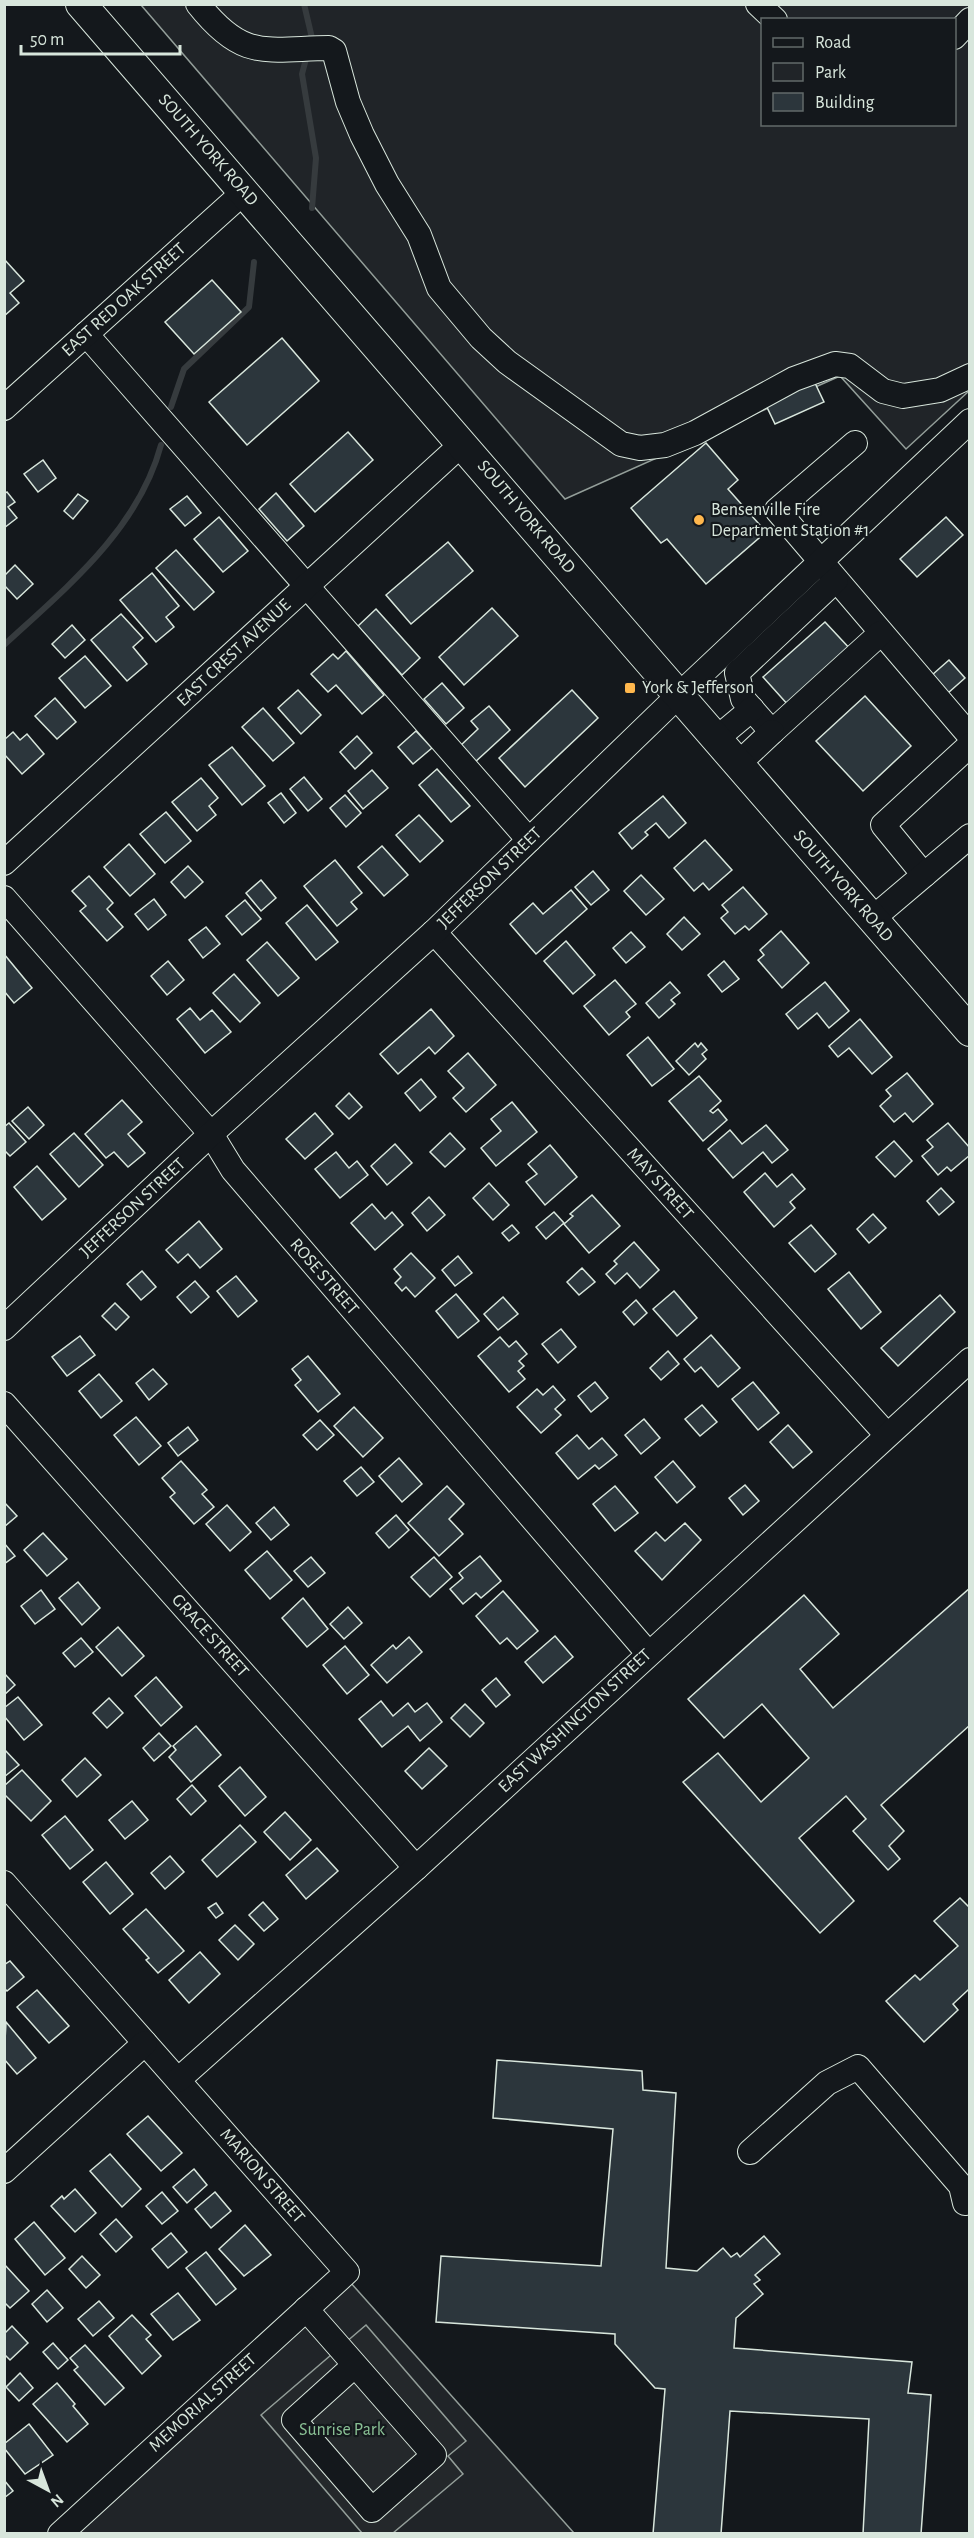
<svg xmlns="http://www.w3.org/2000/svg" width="974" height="2538" viewBox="0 0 974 2538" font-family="'Alegreya Sans',sans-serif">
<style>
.green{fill:#202428;stroke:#939e99;stroke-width:1.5;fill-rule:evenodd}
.parking{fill:#24282b;stroke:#939e99;stroke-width:1.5}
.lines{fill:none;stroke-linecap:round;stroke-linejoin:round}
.stream{stroke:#363b3e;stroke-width:6}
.building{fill:#2c363c;stroke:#d8e6dc;stroke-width:1.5}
.minor-casing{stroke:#d8e6dc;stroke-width:26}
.major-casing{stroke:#d8e6dc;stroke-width:32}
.minor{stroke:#14181c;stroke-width:24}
.major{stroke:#14181c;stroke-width:30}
.poi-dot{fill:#ffb74d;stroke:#14181c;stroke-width:2}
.labels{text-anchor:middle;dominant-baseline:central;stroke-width:4.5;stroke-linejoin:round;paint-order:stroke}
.street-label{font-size:18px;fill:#d8e6dc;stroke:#14181c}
.poi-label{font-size:18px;fill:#d8e6dc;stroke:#14181c;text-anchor:start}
.park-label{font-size:18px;fill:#8ac095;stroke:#14181c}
</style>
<rect width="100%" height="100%" fill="#14181c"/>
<g class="green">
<path d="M141,5H969V391L906,449L840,376L565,499ZM762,20H954V124H762Z"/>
<polygon points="350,2282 574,2533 74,2534"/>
</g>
<polygon class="parking" points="366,2325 466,2441 448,2456 463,2474 393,2533 362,2533 261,2415"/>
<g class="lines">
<g class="stream">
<polyline points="304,4 312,38 311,42"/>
<polyline points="307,55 302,74 316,158 312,208"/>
<polyline points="171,407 184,369 249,307 254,262"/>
<path d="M4,645C67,587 138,530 161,445"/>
</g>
</g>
<g class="building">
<polygon points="4,259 24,281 10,293 19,303 4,316"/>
<polygon points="212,280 241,312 194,354 165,322"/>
<polygon points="282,338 319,381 247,445 209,402"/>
<polygon points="814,381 824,402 775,424 765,403"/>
<polygon points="348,432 373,460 315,512 290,484"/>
<polygon points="706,443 738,480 728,489 766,532 706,584 667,539 661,543 631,508"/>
<polygon points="43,460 56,478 38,492 24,474"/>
<polygon points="7,492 15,502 8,507 17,518 4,528 4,494"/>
<polygon points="276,493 304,526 287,541 259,509"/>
<polygon points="78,494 88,501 73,519 64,511"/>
<polygon points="187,496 201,513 185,526 170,509"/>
<polygon points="219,517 248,551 223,572 194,539"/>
<polygon points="946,517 963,535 917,577 900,559"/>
<polygon points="448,542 473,571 411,624 386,595"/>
<polygon points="176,550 214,592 194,610 156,568"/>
<polygon points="15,565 33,584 17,599 4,585 4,576"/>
<polygon points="152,573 179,606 166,617 174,627 156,642 120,600"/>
<polygon points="492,608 518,636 464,685 439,657"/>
<polygon points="376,609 420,658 402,675 358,626"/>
<polygon points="121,614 143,638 133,647 147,664 127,681 91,640"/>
<polygon points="825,622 852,651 789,706 763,677"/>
<polygon points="72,625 85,640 65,658 52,644"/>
<polygon points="346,651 384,695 362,714 336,685 328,692 311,674 333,654 338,659"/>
<polygon points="85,656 111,686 85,708 59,678"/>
<polygon points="949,660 965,678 948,693 932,675"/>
<polygon points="442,683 464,708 446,724 424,699"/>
<polygon points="298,690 321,715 301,734 278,708"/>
<polygon points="572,690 598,718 525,787 499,758"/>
<polygon points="865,696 911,746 863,791 816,741"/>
<polygon points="55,698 76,722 57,739 35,716"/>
<polygon points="489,706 510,730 474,763 459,747 478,729 471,721"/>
<polygon points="263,708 294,743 273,761 242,727"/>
<polygon points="416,731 432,748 413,764 398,747"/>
<polygon points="13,732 20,740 27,734 44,754 22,774 4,754 4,740"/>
<polygon points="357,736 372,753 355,769 340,752"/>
<polygon points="232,747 265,786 242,805 209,765"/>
<polygon points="437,769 470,806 451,822 419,785"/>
<polygon points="372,770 388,788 363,809 348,791"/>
<polygon points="304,777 322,799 308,811 290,789"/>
<polygon points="201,778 218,798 209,806 216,815 197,831 172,802"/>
<polygon points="281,793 296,813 284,823 268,803"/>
<polygon points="345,795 361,813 346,827 330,808"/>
<polygon points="663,796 686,823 669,838 656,823 645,832 648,835 632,849 619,833"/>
<polygon points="166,812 191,841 165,863 140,834"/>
<polygon points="419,815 443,841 420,862 396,835"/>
<polygon points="705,840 732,870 709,890 703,883 694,891 674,868"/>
<polygon points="129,844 155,874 130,896 104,867"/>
<polygon points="382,846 408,875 384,896 358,867"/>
<polygon points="335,860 362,893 351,902 357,909 337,926 304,886"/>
<polygon points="188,866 203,882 185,898 171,882"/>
<polygon points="593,871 609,890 591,905 575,887"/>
<polygon points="641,875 664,899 646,915 624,891"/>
<polygon points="89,876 113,903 107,909 123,927 107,941 80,911 86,906 72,891"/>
<polygon points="261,880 276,898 261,911 246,893"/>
<polygon points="743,887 767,914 749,930 745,926 735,934 721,918 728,912 722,905"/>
<polygon points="571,890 587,909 536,954 510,924 533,903 543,914"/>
<polygon points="154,899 166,915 148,930 135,914"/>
<polygon points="245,900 261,919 242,935 226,916"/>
<polygon points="307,905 338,942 316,960 286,923"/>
<polygon points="684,917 700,934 682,950 667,934"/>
<polygon points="206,927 220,944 203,958 189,940"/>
<polygon points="781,931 809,963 782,988 758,960 764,955 760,950"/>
<polygon points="631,932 645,947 626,963 613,948"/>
<polygon points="566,941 595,975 573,994 544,961"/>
<polygon points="267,942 299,978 278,996 247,960"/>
<polygon points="4,954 32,988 14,1003 4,991"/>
<polygon points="168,961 184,980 167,995 151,976"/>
<polygon points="724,961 739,979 722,992 708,975"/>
<polygon points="234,974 260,1003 240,1022 213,993"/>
<polygon points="615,980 636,1004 626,1012 630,1017 609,1035 584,1006"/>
<polygon points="670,982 680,993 671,1000 675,1004 659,1018 646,1003"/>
<polygon points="825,982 849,1011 829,1028 817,1013 798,1029 786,1014"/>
<polygon points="190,1008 200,1020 212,1010 231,1032 205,1053 177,1019"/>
<polygon points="431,1009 454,1036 435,1054 429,1047 398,1074 380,1054"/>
<polygon points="860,1019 892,1057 872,1074 849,1048 838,1057 829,1046"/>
<polygon points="648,1037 674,1069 652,1086 627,1055"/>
<polygon points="695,1043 698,1047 701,1043 707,1050 702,1054 706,1059 689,1075 676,1061"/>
<polygon points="468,1053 496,1085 466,1112 453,1098 464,1088 448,1071"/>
<polygon points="907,1073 933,1104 913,1122 905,1113 894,1122 880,1106 891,1096 886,1090"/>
<polygon points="699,1076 721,1101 710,1111 713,1113 718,1109 727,1120 703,1141 669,1101"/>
<polygon points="421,1079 436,1097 420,1111 405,1093"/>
<polygon points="349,1093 362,1107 349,1119 336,1106"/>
<polygon points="122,1100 142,1122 128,1134 145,1153 128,1167 114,1152 106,1158 85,1134"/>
<polygon points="512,1102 537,1132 496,1166 481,1148 501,1131 491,1119"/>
<polygon points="28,1107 44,1125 29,1139 12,1121"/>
<polygon points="315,1113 333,1134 305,1159 286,1139"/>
<polygon points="9,1123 26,1142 10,1156 4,1150 4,1127"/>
<polygon points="948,1123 970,1148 970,1155 951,1171 947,1167 938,1175 922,1156 933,1147 927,1140"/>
<polygon points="766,1125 788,1150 772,1163 763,1152 733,1178 708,1149 730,1130 742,1144"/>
<polygon points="74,1133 103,1165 79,1187 50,1154"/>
<polygon points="450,1133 465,1149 445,1167 430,1152"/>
<polygon points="894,1141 912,1161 895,1177 876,1157"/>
<polygon points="395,1144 412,1163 387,1185 371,1166"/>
<polygon points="550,1145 577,1177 545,1205 526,1182 537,1174 528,1164"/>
<polygon points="336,1152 349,1168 357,1161 368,1175 340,1198 315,1169"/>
<polygon points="37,1166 66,1199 42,1220 14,1187"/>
<polygon points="765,1173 777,1187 792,1174 805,1189 790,1202 795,1208 774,1227 744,1192"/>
<polygon points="489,1183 509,1205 493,1220 473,1198"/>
<polygon points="941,1188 954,1202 939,1215 927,1201"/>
<polygon points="592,1195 620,1226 589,1253 564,1224 573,1216 570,1214"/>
<polygon points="429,1197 445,1215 427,1231 412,1213"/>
<polygon points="372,1204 385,1219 392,1212 403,1225 375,1250 351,1223"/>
<polygon points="554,1212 564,1223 546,1239 536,1227"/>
<polygon points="873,1214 886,1228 869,1243 857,1229"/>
<polygon points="199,1221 222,1249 200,1268 188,1254 178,1263 166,1250"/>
<polygon points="512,1225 519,1233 509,1241 502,1233"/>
<polygon points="811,1225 836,1254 815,1272 789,1243"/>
<polygon points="634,1242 659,1270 640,1288 627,1273 615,1284 606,1274 617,1264 614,1261"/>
<polygon points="411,1253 435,1278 415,1297 406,1287 402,1291 395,1283 401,1277 394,1269"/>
<polygon points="458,1256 472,1273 455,1286 442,1270"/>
<polygon points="582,1268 595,1282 579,1295 567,1282"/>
<polygon points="142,1271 156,1287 141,1300 127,1284"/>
<polygon points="849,1272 881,1312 861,1329 828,1289"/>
<polygon points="236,1276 257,1301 238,1317 217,1291"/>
<polygon points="195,1281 209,1297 191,1313 177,1297"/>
<polygon points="674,1291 697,1318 677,1336 653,1309"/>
<polygon points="456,1294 479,1321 458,1338 436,1311"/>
<polygon points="940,1295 955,1312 898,1366 881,1348"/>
<polygon points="503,1297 518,1314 498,1330 484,1314"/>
<polygon points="636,1300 647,1313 634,1325 623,1312"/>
<polygon points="115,1303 129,1317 116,1330 102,1316"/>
<polygon points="561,1329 576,1347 558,1363 542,1344"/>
<polygon points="711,1335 740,1368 718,1387 701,1367 695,1372 684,1359"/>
<polygon points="80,1336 95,1355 67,1376 52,1357"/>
<polygon points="500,1337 509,1347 516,1341 527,1354 519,1361 524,1366 518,1371 525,1379 509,1392 478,1356"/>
<polygon points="668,1351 679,1364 661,1380 650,1368"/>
<polygon points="308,1356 340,1394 318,1412 295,1385 301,1380 292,1369"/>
<polygon points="153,1369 167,1384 149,1400 136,1383"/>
<polygon points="99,1374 122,1401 101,1418 79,1391"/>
<polygon points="595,1382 608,1398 591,1412 578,1396"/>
<polygon points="753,1382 779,1413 758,1430 732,1399"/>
<polygon points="553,1386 565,1400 555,1409 561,1415 541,1433 517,1407 537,1389 543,1395"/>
<polygon points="702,1405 717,1422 700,1436 685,1419"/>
<polygon points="354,1407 383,1438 363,1457 334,1426"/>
<polygon points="136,1417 161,1446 139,1465 114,1435"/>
<polygon points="644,1419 660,1438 641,1454 625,1435"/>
<polygon points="320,1420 334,1435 317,1450 303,1435"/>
<polygon points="788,1425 812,1452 793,1468 770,1442"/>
<polygon points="188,1427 198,1440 178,1456 168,1443"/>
<polygon points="577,1435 589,1449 602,1438 617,1455 599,1469 595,1465 578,1479 556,1453"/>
<polygon points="399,1458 422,1484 402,1502 379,1476"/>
<polygon points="181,1461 207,1490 202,1494 214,1507 194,1524 170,1497 175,1493 162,1478"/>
<polygon points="673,1461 695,1487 677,1503 655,1477"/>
<polygon points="361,1467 374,1482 357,1496 344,1481"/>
<polygon points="745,1485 759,1501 743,1515 729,1498"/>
<polygon points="447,1486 464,1504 449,1519 463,1534 439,1556 408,1523"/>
<polygon points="615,1486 638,1513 615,1531 593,1504"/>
<polygon points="4,1502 17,1516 4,1527"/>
<polygon points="227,1505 251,1532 230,1551 206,1524"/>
<polygon points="274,1507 289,1525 271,1540 256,1523"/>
<polygon points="396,1515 409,1530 389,1548 376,1533"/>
<polygon points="685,1523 701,1540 662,1580 635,1551 656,1532 665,1541"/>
<polygon points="43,1533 67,1559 47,1576 24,1550"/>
<polygon points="4,1543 15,1556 4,1564"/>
<polygon points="267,1551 292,1580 270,1599 245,1570"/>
<polygon points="480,1556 501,1581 481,1598 476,1593 463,1604 450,1589 463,1578 459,1573"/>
<polygon points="311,1557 325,1573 308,1587 294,1571"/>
<polygon points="434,1557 452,1577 430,1597 411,1577"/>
<polygon points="78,1582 100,1608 82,1625 59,1598"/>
<polygon points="970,1588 970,1725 881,1805 904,1831 889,1846 900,1859 888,1870 853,1831 866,1819 846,1796 799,1838 854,1901 820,1933 683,1782 718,1753 761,1802 809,1758 762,1704 724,1738 688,1699 804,1595 839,1634 800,1669 833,1708"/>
<polygon points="41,1590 55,1609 35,1624 21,1606"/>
<polygon points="503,1591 538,1631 517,1649 507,1638 500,1644 476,1616"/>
<polygon points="303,1598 328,1629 307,1647 282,1618"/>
<polygon points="348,1607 362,1623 344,1639 330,1624"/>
<polygon points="118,1627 144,1656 122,1676 96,1647"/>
<polygon points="555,1636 573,1657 543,1683 525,1662"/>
<polygon points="409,1637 422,1652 387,1683 371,1665 393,1645 396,1649"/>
<polygon points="81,1638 93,1652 75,1667 63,1653"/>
<polygon points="345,1646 369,1675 347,1694 323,1665"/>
<polygon points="4,1673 15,1685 4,1695"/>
<polygon points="156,1677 182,1707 161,1726 135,1696"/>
<polygon points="496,1678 510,1695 496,1707 482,1690"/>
<polygon points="18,1697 42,1725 24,1740 4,1716 4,1708"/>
<polygon points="109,1698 123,1713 107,1728 93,1713"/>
<polygon points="381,1701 393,1716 408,1703 415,1712 427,1703 442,1722 420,1741 408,1726 382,1747 359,1719"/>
<polygon points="465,1704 484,1723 470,1737 451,1718"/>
<polygon points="196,1726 221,1755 191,1782 169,1757 176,1750 173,1746"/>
<polygon points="159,1733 171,1746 154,1761 143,1748"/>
<polygon points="429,1748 447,1766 422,1789 405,1771"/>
<polygon points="4,1749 19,1765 4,1777"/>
<polygon points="85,1758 101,1775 77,1797 62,1780"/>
<polygon points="240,1767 266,1797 245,1816 219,1786"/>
<polygon points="22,1770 51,1801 31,1821 4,1794 4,1786"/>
<polygon points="192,1785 206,1801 191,1815 177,1799"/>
<polygon points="132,1801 148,1820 125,1839 109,1820"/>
<polygon points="285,1812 311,1840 290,1860 264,1832"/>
<polygon points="65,1816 93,1850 70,1869 42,1835"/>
<polygon points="240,1825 256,1842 217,1877 202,1860"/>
<polygon points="317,1848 338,1871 306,1899 286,1875"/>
<polygon points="170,1856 184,1872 165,1889 151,1873"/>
<polygon points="106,1862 133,1894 110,1914 83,1882"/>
<polygon points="960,1898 970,1908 970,1992 968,1990 953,2004 958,2010 924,2042 886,2001 915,1975 920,1980 958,1946 934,1921"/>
<polygon points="263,1902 278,1919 264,1931 249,1915"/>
<polygon points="216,1903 223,1913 216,1918 208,1908"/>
<polygon points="146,1909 184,1951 158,1973 146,1960 149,1958 123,1929"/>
<polygon points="235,1925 254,1944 238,1960 219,1940"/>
<polygon points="200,1952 220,1974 189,2003 169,1980"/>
<polygon points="10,1961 24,1977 7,1991 4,1988 4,1965"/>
<polygon points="37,1990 69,2026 49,2043 17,2007"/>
<polygon points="6,2022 36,2058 17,2074 4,2059"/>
<polygon points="497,2060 642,2071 643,2090 676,2093 666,2268 697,2271 723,2248 731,2257 737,2253 740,2257 764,2236 780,2254 755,2275 760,2280 754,2284 763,2294 736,2318 734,2348 912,2362 908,2393 931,2395 921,2534 863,2534 869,2419 730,2411 721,2534 653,2534 665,2389 655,2388 615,2344 615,2334 436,2322 441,2256 601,2266 613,2129 493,2118"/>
<polygon points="148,2116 182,2153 161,2171 127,2134"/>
<polygon points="110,2154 141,2189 122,2207 90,2171"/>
<polygon points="194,2169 207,2185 187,2203 173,2187"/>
<polygon points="75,2189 96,2213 75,2232 51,2206 62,2196 64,2199"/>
<polygon points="162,2192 178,2211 162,2224 146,2206"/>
<polygon points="215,2192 231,2211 211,2228 195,2209"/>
<polygon points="116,2219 132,2237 116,2252 100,2234"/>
<polygon points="34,2222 65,2258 45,2275 15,2239"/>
<polygon points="245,2225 271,2255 244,2276 219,2249"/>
<polygon points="171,2233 187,2252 168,2268 152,2249"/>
<polygon points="206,2252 236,2289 216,2305 186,2268"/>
<polygon points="82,2256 100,2275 86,2288 69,2269"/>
<polygon points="4,2264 29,2291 10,2308 4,2302"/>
<polygon points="47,2290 63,2308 47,2322 32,2304"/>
<polygon points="178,2293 200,2320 173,2340 151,2314"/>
<polygon points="99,2301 114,2318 93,2336 78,2319"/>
<polygon points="132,2315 151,2335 146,2339 161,2356 142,2374 109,2336"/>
<polygon points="12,2326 28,2343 10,2360 4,2354 4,2334"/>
<polygon points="53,2343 68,2360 58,2369 43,2352"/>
<polygon points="85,2345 124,2388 105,2405 74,2370 78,2367 70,2358"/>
<polygon points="20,2373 33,2388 19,2401 6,2387"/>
<polygon points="57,2383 75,2404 73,2406 88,2424 67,2442 33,2404"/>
<polygon points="29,2424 53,2455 25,2474 4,2448 4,2444"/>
<polygon points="4,2480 13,2491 4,2498"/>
</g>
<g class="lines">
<defs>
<g id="minor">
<path d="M198,4C243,61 265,49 329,48L334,51L348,102L362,135L387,184L419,235L439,288L481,338L507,362L621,444L640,448L665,445L695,433L794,379L835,364L850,366L883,391L903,396L940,390L970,376"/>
<polyline points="758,4 775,20"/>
<polyline points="954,37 970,20"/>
<polyline points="86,334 529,840"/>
<polyline points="4,408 244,192"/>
<polyline points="855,443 777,510 970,736"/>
<polyline points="836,580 737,673 743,699 772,732 881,633"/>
<polyline points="716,739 752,709"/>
<polyline points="738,764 772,732"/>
<polyline points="4,863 463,443"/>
<polyline points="924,875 883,825 970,745"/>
<polyline points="4,898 211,1134 233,1170 648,1653"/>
<polyline points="872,919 970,836"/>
<polyline points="434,932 887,1435"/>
<polyline points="4,1328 211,1134 434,932 678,696 970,421"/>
<polyline points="4,1404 416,1868"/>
<polyline points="4,1883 347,2272 60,2534"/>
<polyline points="178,2080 416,1868 970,1360"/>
<polyline points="750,2152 827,2083 858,2067 961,2186 965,2203"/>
<polyline points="4,2171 145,2043"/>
<polyline points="306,2309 434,2455 372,2510 294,2420 355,2365"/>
</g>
<path id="major" d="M81,4C379,346 672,690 970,1031"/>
</defs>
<use href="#minor" class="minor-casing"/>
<use href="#major" class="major-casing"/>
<use href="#minor" class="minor"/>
<use href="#major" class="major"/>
</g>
<g class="poi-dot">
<circle cx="699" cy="520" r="6"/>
<rect x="624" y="682" width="12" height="12" rx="3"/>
</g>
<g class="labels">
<g class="street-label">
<text transform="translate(208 150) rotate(49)">SOUTH YORK ROAD</text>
<text transform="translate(124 300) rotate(-42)">EAST RED OAK STREET</text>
<text transform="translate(526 517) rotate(50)">SOUTH YORK ROAD</text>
<text transform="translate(234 653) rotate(-43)">EAST CREST AVENUE</text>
<text transform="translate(490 878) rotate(-44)">JEFFERSON STREET</text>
<text transform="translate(843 886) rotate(49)">SOUTH YORK ROAD</text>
<text transform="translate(660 1184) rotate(48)">MAY STREET</text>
<text transform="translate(133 1208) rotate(-43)">JEFFERSON STREET</text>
<text transform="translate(324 1277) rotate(49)">ROSE STREET</text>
<text transform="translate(210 1636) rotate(48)">GRACE STREET</text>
<text transform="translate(575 1721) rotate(-43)">EAST WASHINGTON STREET</text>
<text transform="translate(262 2176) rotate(49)">MARION STREET</text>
<text transform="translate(203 2403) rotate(-42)">MEMORIAL STREET</text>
</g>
<g class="poi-label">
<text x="711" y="510">Bensenville Fire<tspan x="711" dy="21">Department Station #1</tspan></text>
<text x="642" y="688">York &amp; Jefferson</text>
</g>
<g class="park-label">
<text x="342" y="2430">Sunrise Park</text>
</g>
</g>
<rect width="974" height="2538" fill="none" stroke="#d8e6dc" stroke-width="12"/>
<rect x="761" y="18" width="195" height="108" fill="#14181c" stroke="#626a69" stroke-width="1.5"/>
<rect x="773" y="38" width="30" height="9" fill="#14181c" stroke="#626a69" stroke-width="1.5"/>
<text x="815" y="48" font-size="18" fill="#d8e6dc">Road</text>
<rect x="773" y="63" width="30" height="18" fill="#202428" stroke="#626a69" stroke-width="1.5"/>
<text x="815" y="78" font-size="18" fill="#d8e6dc">Park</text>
<rect x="773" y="93" width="30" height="18" fill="#2c363c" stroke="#626a69" stroke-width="1.5"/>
<text x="815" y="108" font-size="18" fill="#d8e6dc">Building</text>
<g transform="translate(48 2490) rotate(139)" stroke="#14181c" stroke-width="4.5" paint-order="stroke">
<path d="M0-4.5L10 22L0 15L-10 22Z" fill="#d8e6dc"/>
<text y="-9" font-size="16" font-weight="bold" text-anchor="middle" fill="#d8e6dc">N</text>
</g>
<path d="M21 45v9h159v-9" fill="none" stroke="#d8e6dc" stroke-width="3"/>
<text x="30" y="45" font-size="18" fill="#d8e6dc" stroke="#14181c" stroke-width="4.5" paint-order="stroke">50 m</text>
</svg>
